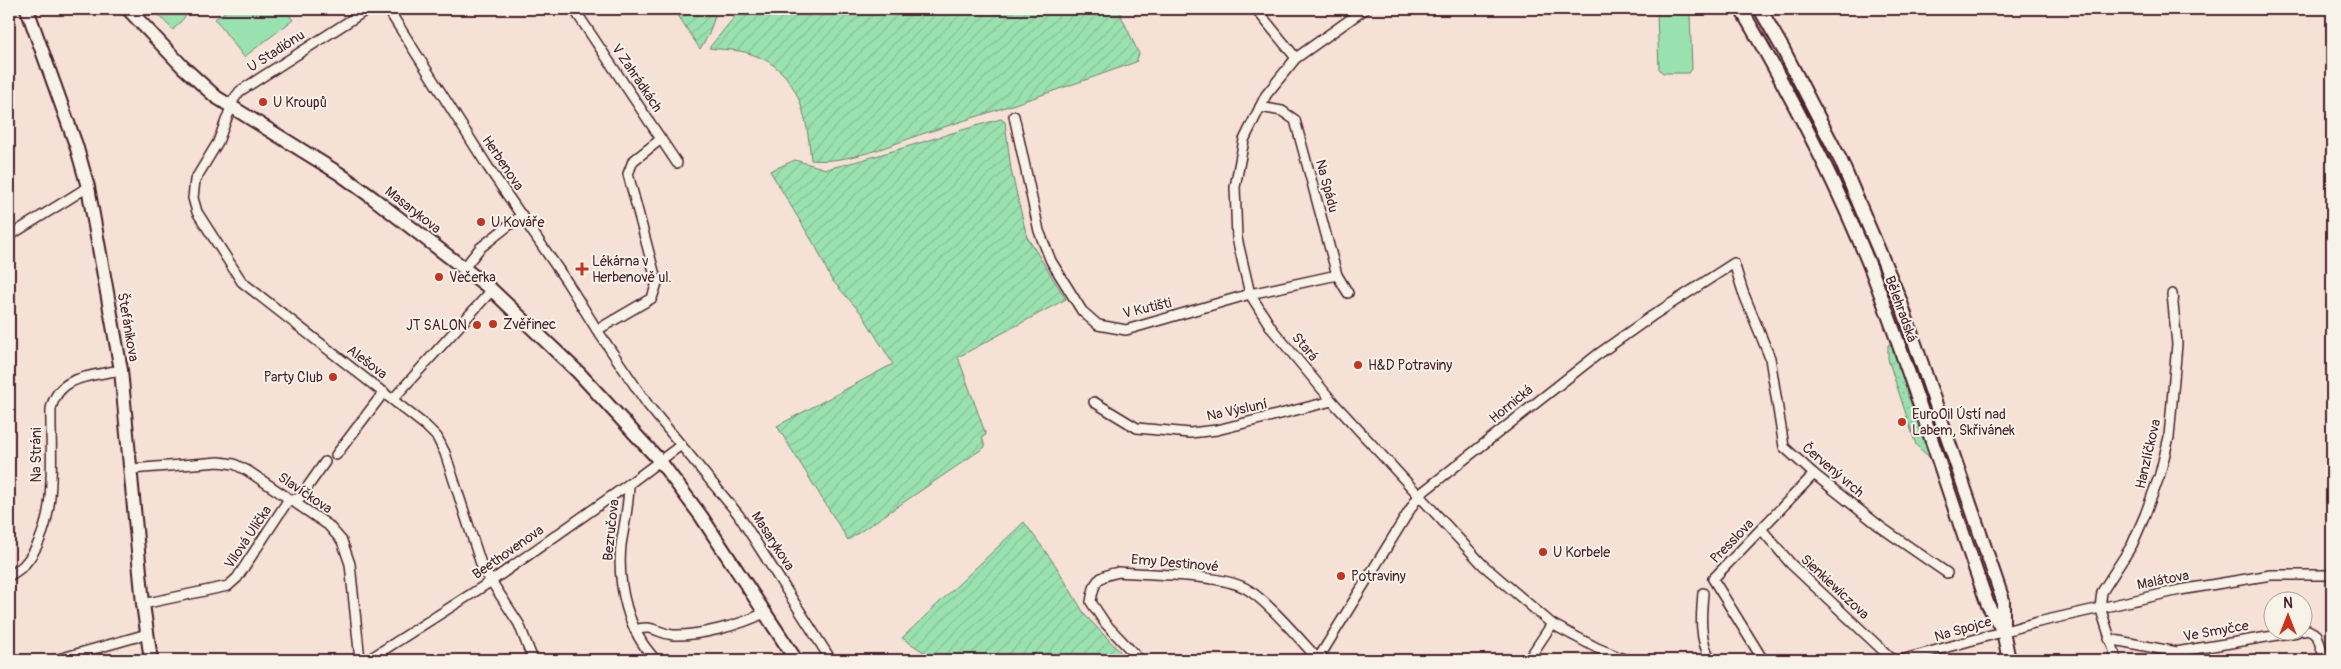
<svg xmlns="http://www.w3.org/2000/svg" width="2341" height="669" viewBox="0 0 2341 669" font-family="Pangolin,sans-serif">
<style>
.grass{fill:url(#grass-dots);stroke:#72806e}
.park{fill:#99e2b0;stroke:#72806e}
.garden{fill:url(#garden-furrows);stroke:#72806e}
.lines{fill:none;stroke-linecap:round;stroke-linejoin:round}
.street-casing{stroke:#4a1f2b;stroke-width:12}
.secondary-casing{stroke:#4a1f2b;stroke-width:16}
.street{stroke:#f7f3e8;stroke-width:9}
.secondary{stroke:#f7f3e8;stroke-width:12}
.poi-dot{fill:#c8321e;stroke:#f7f3e8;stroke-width:2}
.labels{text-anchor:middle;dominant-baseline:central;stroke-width:4;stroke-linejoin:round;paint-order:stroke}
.street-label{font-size:14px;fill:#4a1f2b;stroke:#f7f3e8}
.poi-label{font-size:14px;fill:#4a1f2b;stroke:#f7f3e8;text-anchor:start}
</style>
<defs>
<pattern id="grass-dots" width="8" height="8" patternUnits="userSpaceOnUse" patternTransform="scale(1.25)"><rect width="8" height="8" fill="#99e2b0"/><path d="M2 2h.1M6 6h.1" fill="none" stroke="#85c198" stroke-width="1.8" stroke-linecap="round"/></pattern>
<pattern id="garden-furrows" width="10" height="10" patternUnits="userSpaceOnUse" patternTransform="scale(1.25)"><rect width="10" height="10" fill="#99e2b0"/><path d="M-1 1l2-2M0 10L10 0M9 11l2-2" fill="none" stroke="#85c198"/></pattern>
</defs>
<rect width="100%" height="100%" fill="#f5e1d5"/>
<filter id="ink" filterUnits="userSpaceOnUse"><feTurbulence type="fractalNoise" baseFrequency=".02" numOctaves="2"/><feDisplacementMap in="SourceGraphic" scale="10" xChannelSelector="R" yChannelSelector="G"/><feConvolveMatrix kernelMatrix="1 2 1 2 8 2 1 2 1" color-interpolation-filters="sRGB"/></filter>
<g filter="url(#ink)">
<polygon class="grass" points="1891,343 1930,455 1929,457 1916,445 1888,359 1888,345"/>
<g class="park">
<polygon points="153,9 192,9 173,30"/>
<polygon points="229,9 285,9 293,20 244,57 215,19"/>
<polygon points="1685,9 1690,14 1692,69 1689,73 1663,73 1659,69 1657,14 1662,10"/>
</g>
<g class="garden">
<polygon points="674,9 709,9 715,16 709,34 700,49"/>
<path d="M741,9H1120L1122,18L1139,54L1136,62C1066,87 996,111 925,133C890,145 848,164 811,160C807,116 799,69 751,54C738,49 722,50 709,48Z"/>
<path d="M1001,119L1005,122L1011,170L1027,237L1066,299L958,357L986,435L982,437L985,447L848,540L777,426L893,364L862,314L831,279L817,249L770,171L795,160L826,169L835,167C891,153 945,134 1001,119Z"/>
<polygon points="1024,522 1056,566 1085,615 1128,660 936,660 902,638"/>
</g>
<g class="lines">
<defs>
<g id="street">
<polyline points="368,9 240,91 234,99 218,142 195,180 193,198 197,212 242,282 426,426 437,437 445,453 482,567 519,624 533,660"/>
<polyline points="388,9 488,167 567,282 597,330 648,405 738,514 831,660"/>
<polyline points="574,9 677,163"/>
<polyline points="1256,9 1296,58"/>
<polyline points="1365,9 1296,58 1266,95 1244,140 1235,187 1237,238 1250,294 1272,329 1332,401 1483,565 1552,624 1597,648 1626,660"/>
<polyline points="1260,107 1282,111 1295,120 1337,275 1348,293"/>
<polyline points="1014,116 1039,231 1051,261 1082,311 1098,325 1126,330 1250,294 1337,275"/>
<polyline points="9,236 88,187"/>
<polyline points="464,268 480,248 522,215"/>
<polyline points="597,330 652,298 657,283 628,174 633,161 661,139"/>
<polyline points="393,399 492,290"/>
<polyline points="1094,402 1137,428 1190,433 1217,430 1332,401"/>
<polyline points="336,455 384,392"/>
<polyline points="131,469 219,462 234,464 248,471 328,525 342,541 350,564 360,660"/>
<path d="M629,484C629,505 624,525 621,545C617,585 628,632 656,660"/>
<polyline points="1762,530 1791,564 1893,660"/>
<path d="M9,576C14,573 20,569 24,565C60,524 50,460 51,409C58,375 92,376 121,370"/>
<path d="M1703,593C1701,615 1699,640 1711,660"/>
<polyline points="143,604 228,586 237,578 289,499 299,499 325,462"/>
<path d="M635,630C654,624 656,633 673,635C699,636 741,625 764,613"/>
<polyline points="2304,631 2308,630 2317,635 2325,660"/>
<polyline points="2109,639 2176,652 2297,632"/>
<polyline points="1318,659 1419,495 1597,355 1652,316 1734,263 1743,292 1770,358 1784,447 1814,474 1882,528 1947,573"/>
<polyline points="55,660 147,634"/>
<polyline points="368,660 490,582 629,484 681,445"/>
<path d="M1140,660L1105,623L1091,602C1094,581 1097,576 1119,572C1151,575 1219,574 1245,588C1266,599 1301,641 1319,660"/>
<polyline points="1528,660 1552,624"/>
<polyline points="1763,660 1713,579 1814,474"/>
<polyline points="1901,660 2034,623 2180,590 2271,575 2332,575"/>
<polyline points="2117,660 2100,607 2102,592 2132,545 2145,515 2160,474 2169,437 2177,344 2172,294"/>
</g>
<g id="secondary">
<polyline points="27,9 76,145 88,187 121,370 143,604 151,660"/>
<polyline points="128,9 183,67 216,97 340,174 373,198 492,290 578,372 660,461 701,516 796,660"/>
<path d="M1741,9C1790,93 1835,179 1871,269C1914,380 1948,494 1988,605L2003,631"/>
<polyline points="1760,9 1783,49 1841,161 1900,300 2003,600 2003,631 2009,660"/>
</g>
</defs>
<use href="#street" class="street-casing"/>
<use href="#secondary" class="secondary-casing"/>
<use href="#street" class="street"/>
<use href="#secondary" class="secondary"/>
</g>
</g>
<g class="poi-dot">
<circle cx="263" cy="102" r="5"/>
<circle cx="481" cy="222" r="5"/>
<path d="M579.5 261.5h5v5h5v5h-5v5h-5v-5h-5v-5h5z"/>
<circle cx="439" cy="277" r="5"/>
<circle cx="493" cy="324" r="5"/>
<circle cx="477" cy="325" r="5"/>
<circle cx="1358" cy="365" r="5"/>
<circle cx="333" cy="377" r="5"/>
<circle cx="1902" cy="422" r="5"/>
<circle cx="1543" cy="552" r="5"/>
<circle cx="1341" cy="576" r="5"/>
</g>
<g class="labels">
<g class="street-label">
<text transform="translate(276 51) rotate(-33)">U Stadiónu</text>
<text transform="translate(637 78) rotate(56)">V Zahrádkách</text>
<text transform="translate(503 163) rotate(56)">Herbenova</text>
<text transform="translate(1327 186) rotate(75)">Na Spádu</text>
<text transform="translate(413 210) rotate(38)">Masarykova</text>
<text transform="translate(1147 308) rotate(-13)">V Kutišti</text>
<text transform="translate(1901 309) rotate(70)">Bělehradská</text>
<text transform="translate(128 327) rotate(80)">Štefánikova</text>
<text transform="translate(1305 347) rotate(50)">Stará</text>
<text transform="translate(367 362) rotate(37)">Alešova</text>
<text transform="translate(1511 404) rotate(-39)">Hornická</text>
<text transform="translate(1237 410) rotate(-12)">Na Výsluní</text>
<text transform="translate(2148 454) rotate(-77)">Hanzlíčkova</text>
<text transform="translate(36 455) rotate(-90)">Na Stráni</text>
<text transform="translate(1833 470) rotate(40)">Červený vrch</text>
<text transform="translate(305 493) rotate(34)">Slavíčkova</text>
<text transform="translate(611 530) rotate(-84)">Bezručova</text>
<text transform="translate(248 537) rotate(-56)">Vilová Ulička</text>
<text transform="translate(773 541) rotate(57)">Masarykova</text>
<text transform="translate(1732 541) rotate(-46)">Presslova</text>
<text transform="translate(508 552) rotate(-35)">Beethovenova</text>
<text transform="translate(1175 563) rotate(5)">Emy Destinové</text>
<text transform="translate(2163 580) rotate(-11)">Malátova</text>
<text transform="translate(1835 587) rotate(43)">Sienkiewiczova</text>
<text transform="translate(1963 629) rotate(-16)">Na Spojce</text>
<text transform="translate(2216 631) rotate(-10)">Ve Smyčce</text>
</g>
<g class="poi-label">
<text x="273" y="102">U Kroupů</text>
<text x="491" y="222">U Kováře</text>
<text x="592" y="261">Lékárna v<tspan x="592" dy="16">Herbenově ul.</tspan></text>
<text x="449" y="277">Večerka</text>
<text x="503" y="324">Zvěřinec</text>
<text x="467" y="325" text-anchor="end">JT SALON</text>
<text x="1368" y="365">H&amp;D Potraviny</text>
<text x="323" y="377" text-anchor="end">Party Club</text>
<text x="1912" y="414">EuroOil Ústí nad<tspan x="1912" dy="16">Labem, Skřivánek</tspan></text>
<text x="1553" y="552">U Korbele</text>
<text x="1351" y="576">Potraviny</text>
</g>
</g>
<rect width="2341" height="669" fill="none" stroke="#f7f3e8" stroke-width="30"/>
<rect x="15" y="15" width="2311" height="639" fill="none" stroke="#4a1f2b" stroke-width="2" filter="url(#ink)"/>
<g transform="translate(2288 616)"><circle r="24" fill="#f7f3e8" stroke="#b29e9c"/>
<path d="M0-4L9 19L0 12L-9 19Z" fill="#c8321e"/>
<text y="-8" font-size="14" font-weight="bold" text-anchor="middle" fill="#4a1f2b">N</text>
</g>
</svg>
